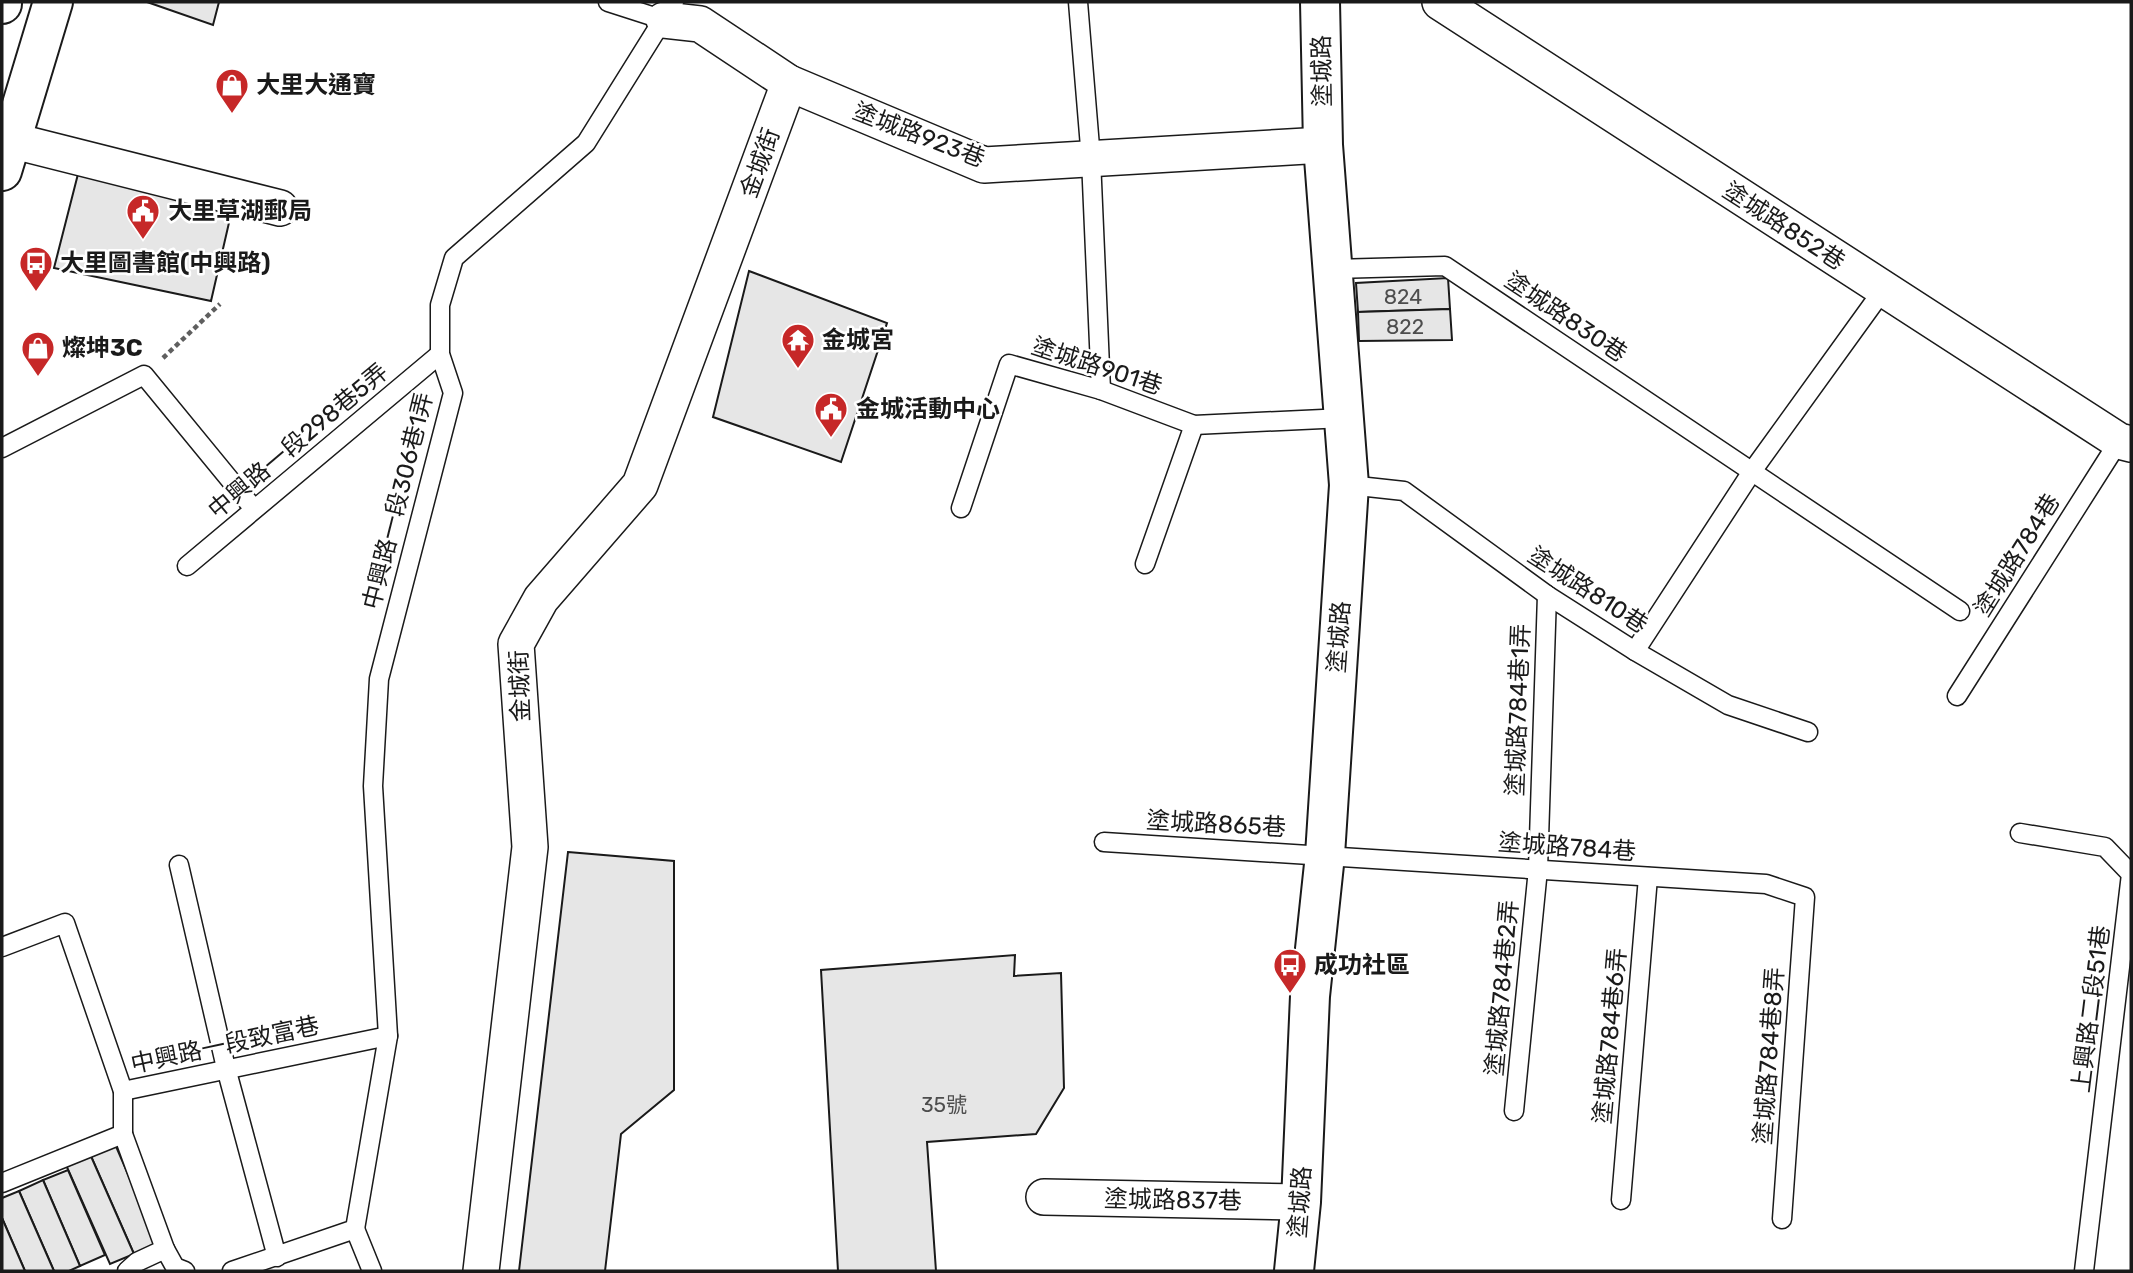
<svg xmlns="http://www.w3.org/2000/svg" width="2133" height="1273" viewBox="0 0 2133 1273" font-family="Rubik,'Noto Sans TC',sans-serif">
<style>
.building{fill:#e6e6e6;stroke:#1a1a1a;stroke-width:2}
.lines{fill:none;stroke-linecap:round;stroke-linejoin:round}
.service-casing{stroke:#1a1a1a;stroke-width:21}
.minor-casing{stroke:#1a1a1a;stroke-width:38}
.tertiary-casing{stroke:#1a1a1a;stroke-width:42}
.primary-casing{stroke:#1a1a1a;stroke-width:42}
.path{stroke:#5f5f5f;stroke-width:4.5;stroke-dasharray:5 3.5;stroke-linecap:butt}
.service{stroke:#fff;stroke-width:18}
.minor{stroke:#fff;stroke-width:35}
.tertiary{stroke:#fff;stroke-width:38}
.primary{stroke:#fff;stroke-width:38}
.labels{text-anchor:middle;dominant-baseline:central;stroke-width:5;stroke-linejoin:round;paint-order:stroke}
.number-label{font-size:21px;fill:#4d4d4d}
.street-label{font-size:24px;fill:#1a1a1a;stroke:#fff}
.poi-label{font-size:24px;font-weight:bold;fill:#1a1a1a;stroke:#fff;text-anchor:start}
</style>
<rect width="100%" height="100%" fill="#fff"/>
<g class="building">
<polygon points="147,2 219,2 213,25"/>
<polygon points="78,174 231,214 211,301 54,268"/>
<polygon points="749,271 887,323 841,462 713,417"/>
<polygon points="1448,278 1450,309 1358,312 1356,283"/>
<polygon points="1450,309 1452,340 1359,341 1358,312"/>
<polygon points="568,852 674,861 674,1090 621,1134 605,1271 519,1271"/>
<polygon points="1015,955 1014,976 1061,973 1064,1088 1036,1134 927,1142 936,1271 838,1271 821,970"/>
<polygon points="115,1144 158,1244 134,1254 90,1154"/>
<polygon points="90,1154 134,1254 110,1264 66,1165"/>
<polygon points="68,1170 105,1255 80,1266 43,1180"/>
<polygon points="43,1180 80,1266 69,1271 54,1271 19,1191"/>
<polygon points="19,1191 54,1271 25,1271 2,1218 2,1198"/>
<polygon points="2,1218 25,1271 2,1271"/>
</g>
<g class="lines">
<defs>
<g id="service">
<polyline points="608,2 664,20"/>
<polyline points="1078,2 1091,159 1101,390"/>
<polyline points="1334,269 1445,266 1960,611"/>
<polyline points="2,448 144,375 254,509"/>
<polyline points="1349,485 1404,491 1547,595 1635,651 1728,705 1808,732"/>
<polyline points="961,508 1009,364 1101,390 1194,425 1344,418"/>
<polyline points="1145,564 1194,425"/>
<polyline points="187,566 440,354"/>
<polyline points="1635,651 1753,470 1883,290"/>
<polyline points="1957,696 2119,441"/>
<polyline points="2020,833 2105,847 2131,874 2084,1271"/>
<polyline points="1104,842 1766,884 1805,897 1782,1219"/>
<polyline points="179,865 226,1068 277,1257"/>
<polyline points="2,947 65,923 123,1091 123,1134 2,1183"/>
<polyline points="123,1091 388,1036"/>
<polyline points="1514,1111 1538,869 1547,595"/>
<polyline points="123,1134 165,1249 175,1267 185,1271"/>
<polyline points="1621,1200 1648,877"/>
<polyline points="355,1229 372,1271"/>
<polyline points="127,1271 137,1262 165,1249"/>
<polyline points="232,1271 355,1229 388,1036 373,786 379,679 453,393 440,354 440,305 454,258 586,143 674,2"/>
</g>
<g id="minor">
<polyline points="1440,2 2119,441 2131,444"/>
<polyline points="664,20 700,24 789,83 984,165 1323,145"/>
<polyline points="2,138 280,208"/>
<polyline points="1044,1197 1301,1202"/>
<polyline points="481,1271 530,847 516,644 541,599 640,485 789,83"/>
</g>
<polyline id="tertiary" points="1294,1271 1301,1202 1310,996 1325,855 1349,485 1323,145 1320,2"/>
<g id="primary">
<polyline points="2,4 2,2"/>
<polyline points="2,171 53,2"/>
</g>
</defs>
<use href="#service" class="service-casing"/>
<use href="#minor" class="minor-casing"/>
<use href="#tertiary" class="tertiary-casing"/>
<use href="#primary" class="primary-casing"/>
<polyline class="path" points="163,358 220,304"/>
<use href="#service" class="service"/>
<use href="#minor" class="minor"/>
<use href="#tertiary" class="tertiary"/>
<use href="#primary" class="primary"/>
</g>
<defs>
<symbol id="shop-pin" viewBox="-11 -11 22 30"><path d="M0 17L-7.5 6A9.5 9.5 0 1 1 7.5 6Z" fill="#c62828" stroke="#fff"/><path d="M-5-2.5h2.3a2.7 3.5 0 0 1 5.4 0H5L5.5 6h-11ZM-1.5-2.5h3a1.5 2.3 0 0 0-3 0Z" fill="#fff"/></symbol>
<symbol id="civic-pin" viewBox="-11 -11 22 30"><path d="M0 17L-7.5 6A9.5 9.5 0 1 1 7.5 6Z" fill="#c62828" stroke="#fff"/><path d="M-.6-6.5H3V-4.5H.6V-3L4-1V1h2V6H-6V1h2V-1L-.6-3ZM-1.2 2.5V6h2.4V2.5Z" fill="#fff"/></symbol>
<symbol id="bus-pin" viewBox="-11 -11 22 30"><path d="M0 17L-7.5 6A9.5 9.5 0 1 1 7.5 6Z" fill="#c62828" stroke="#fff"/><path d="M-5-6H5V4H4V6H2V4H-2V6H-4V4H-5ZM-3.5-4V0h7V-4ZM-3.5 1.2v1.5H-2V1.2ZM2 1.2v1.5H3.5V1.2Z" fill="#fff"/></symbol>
<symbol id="temple-pin" viewBox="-11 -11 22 30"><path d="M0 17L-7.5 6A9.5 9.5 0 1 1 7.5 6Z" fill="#c62828" stroke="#fff"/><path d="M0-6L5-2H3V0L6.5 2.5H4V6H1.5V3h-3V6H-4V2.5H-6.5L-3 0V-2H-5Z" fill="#fff"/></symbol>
</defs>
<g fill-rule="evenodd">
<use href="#shop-pin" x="213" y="66" width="38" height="52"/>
<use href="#civic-pin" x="124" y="192" width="38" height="52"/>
<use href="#bus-pin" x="17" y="244" width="38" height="52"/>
<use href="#temple-pin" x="779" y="321" width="38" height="52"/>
<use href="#shop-pin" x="19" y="329" width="38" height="52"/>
<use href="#civic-pin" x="812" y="390" width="38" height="52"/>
<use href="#bus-pin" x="1271" y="946" width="38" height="52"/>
</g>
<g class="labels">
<g class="number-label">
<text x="1403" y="296">824</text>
<text x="1405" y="326">822</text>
<text x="944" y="1104">35號</text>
</g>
<g class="street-label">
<text transform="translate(1322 71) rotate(-91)">塗城路</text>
<text transform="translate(919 135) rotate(21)">塗城路923巷</text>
<text transform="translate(760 163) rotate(-70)">金城街</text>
<text transform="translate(1784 226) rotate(33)">塗城路852巷</text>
<text transform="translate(1566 317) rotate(34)">塗城路830巷</text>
<text transform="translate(1097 366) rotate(18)">塗城路901巷</text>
<text transform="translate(298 441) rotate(-40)">中興路一段298巷5弄</text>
<text transform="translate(398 501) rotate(-76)">中興路一段306巷1弄</text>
<text transform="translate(2017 555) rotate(-58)">塗城路784巷</text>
<text transform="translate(1588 590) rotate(33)">塗城路810巷</text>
<text transform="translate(1339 637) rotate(-86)">塗城路</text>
<text transform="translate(520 686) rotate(-92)">金城街</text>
<text transform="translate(1518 710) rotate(-88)">塗城路784巷1弄</text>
<text transform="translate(1216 824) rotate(3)">塗城路865巷</text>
<text transform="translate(1567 847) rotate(4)">塗城路784巷</text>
<text transform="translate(1502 988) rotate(-85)">塗城路784巷2弄</text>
<text transform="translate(2091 1009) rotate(-83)">上興路二段51巷</text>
<text transform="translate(1610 1036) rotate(-85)">塗城路784巷6弄</text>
<text transform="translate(225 1045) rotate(-12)">中興路一段致富巷</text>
<text transform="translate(1769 1056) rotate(-86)">塗城路784巷8弄</text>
<text transform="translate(1173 1200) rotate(1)">塗城路837巷</text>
<text transform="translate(1300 1202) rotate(-86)">塗城路</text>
</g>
<g class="poi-label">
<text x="256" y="85">大里大通寶</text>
<text x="168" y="211">大里草湖郵局</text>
<text x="60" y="263">大里圖書館(中興路)</text>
<text x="822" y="340">金城宮</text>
<text x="62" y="348">燦坤3C</text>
<text x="856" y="409">金城活動中心</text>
<text x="1314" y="965">成功社區</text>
</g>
</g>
<rect width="2133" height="1273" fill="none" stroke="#1a1a1a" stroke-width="7"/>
</svg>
